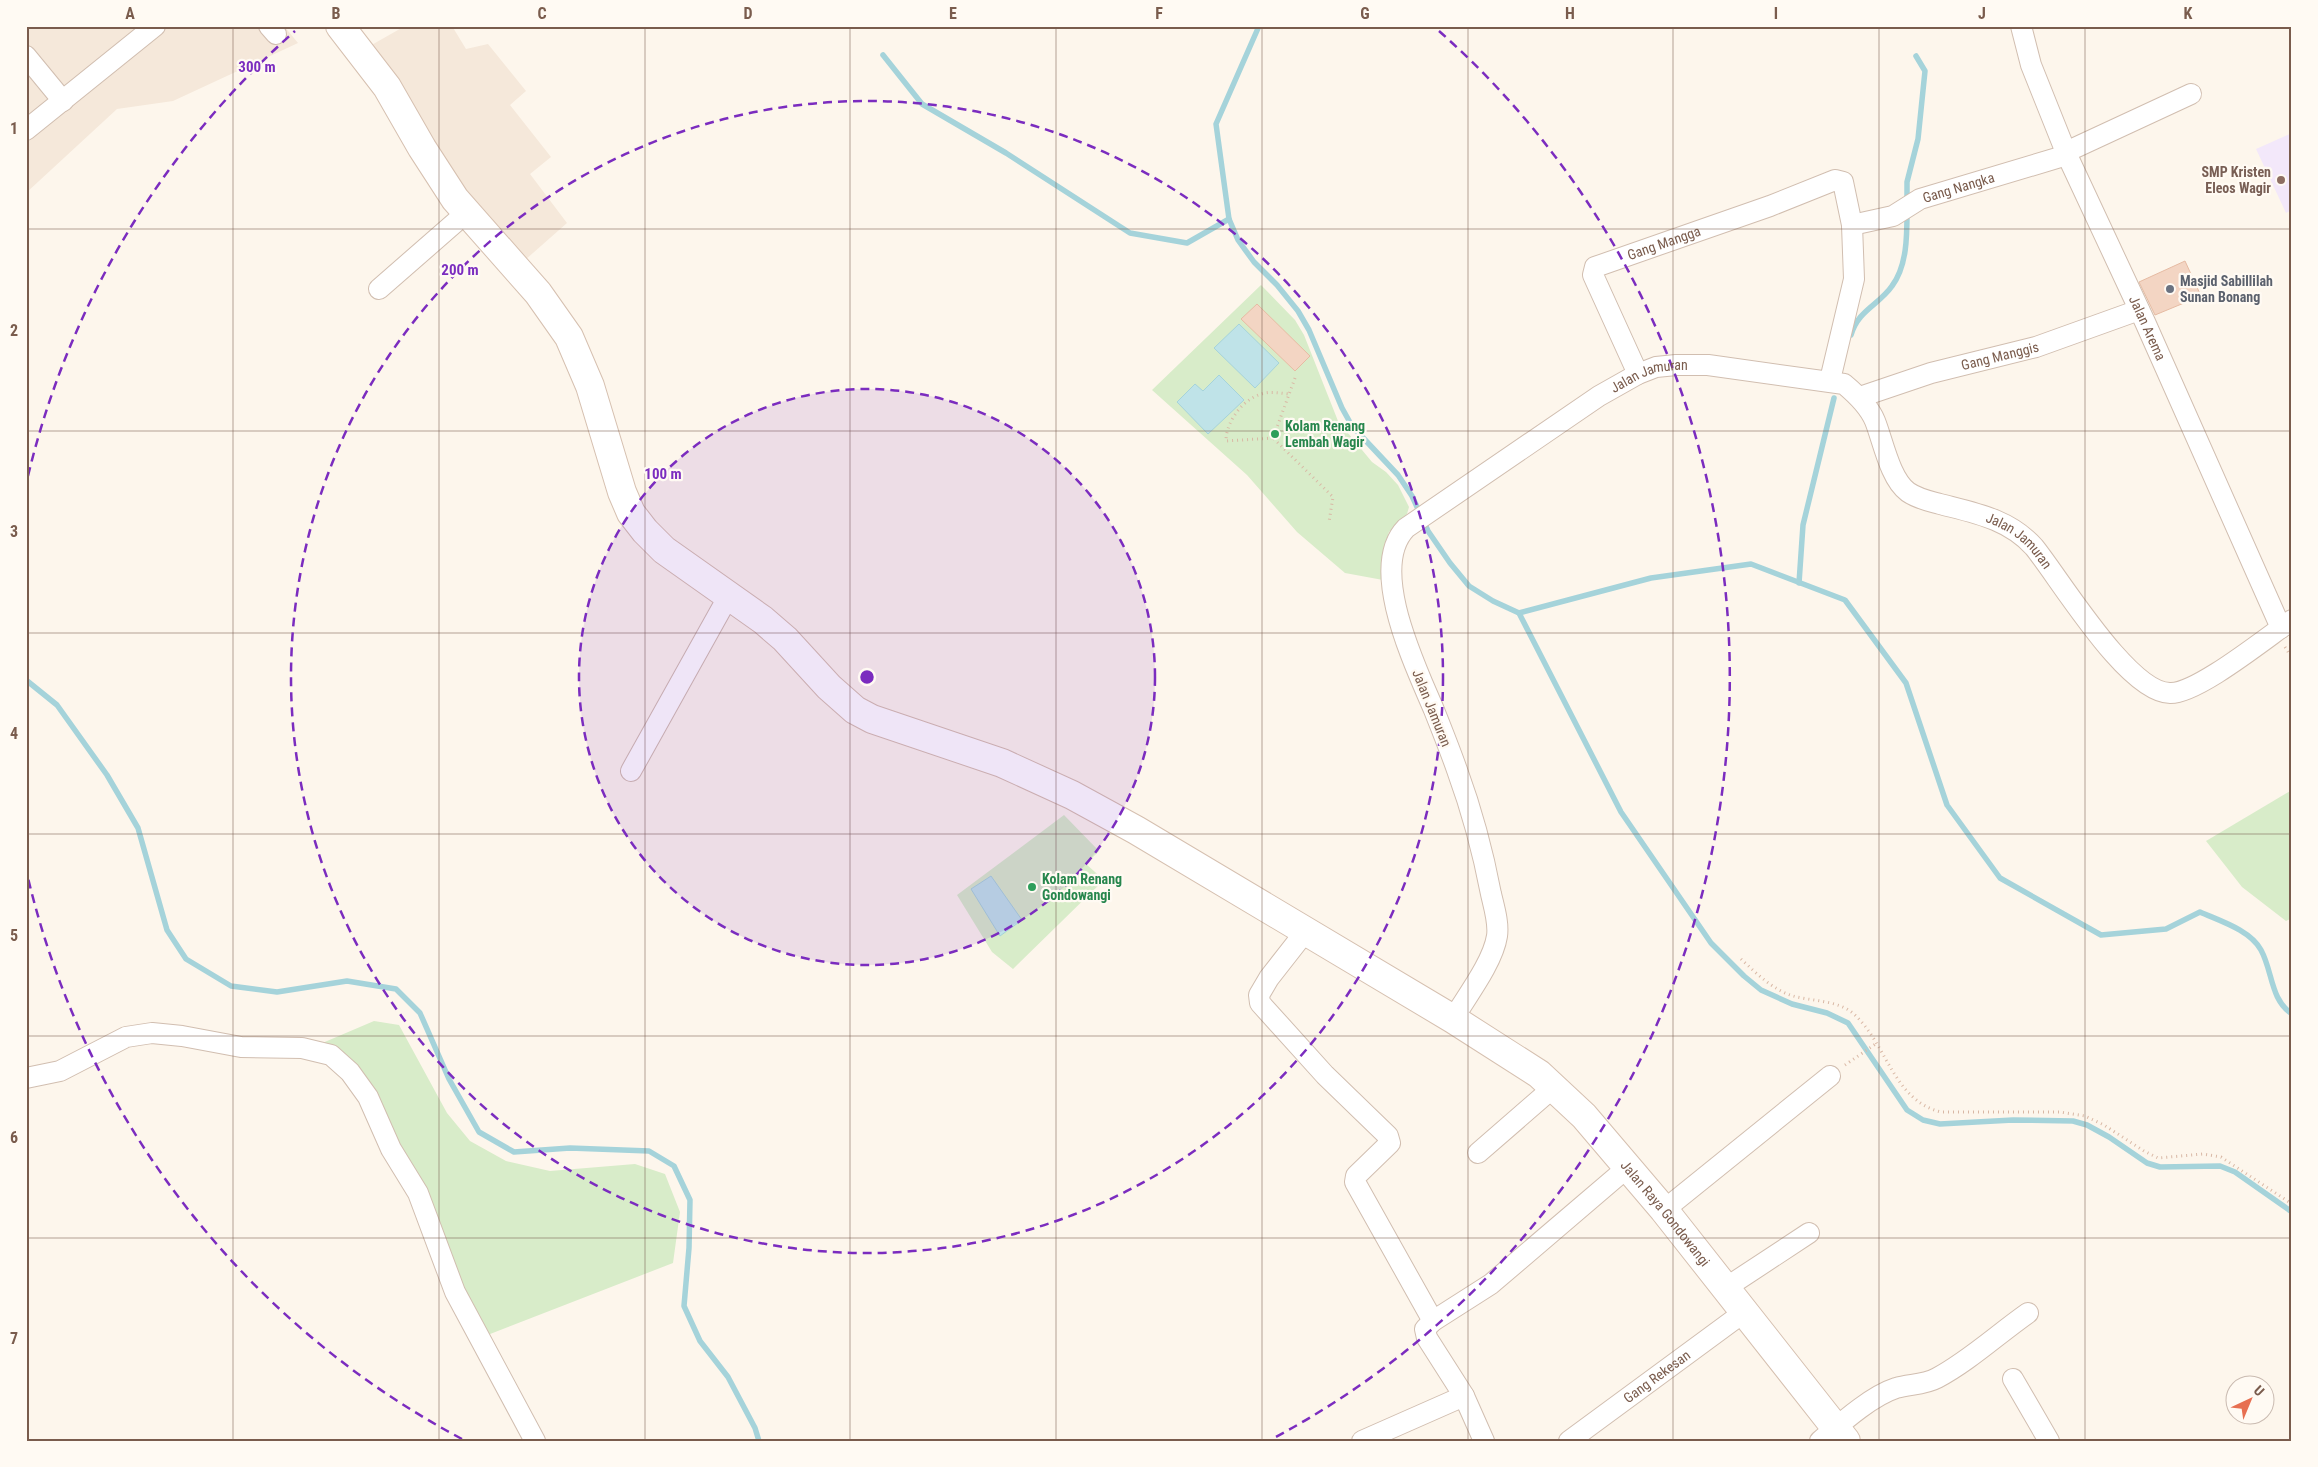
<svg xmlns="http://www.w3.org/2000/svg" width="2318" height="1467" viewBox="0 0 2318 1467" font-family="'Roboto Condensed',sans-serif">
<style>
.residential{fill:#f5e8da}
.education{fill:#f3e8fa}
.green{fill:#d8ecc9}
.water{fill:#bfe3e8;stroke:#a5d3da}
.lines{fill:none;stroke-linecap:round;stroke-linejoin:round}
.stream{stroke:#a5d3da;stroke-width:5.5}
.building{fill:#f3d5c3;stroke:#e6bba3}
.street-casing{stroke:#d1beb0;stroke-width:22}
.secondary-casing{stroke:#d6c0b0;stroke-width:30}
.path{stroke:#d9b8a5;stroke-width:3;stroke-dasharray:1 4;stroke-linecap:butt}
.street{stroke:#fff;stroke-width:20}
.secondary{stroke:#fff;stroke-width:28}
.grid{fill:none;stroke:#7a5c4d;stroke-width:1;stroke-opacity:0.55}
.ring{fill:none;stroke:#7b2cbf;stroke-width:2.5;stroke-dasharray:9 6}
.education-dot{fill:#8d6e63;stroke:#fffaf3;stroke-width:2}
.worship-dot{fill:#6b7280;stroke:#fffaf3;stroke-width:2}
.leisure-dot{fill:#2e9e5b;stroke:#fffaf3;stroke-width:2}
.labels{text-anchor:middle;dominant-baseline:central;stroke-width:4.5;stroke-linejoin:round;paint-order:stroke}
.education-label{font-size:14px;font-weight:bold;fill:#785e54;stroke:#fffaf3;text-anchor:end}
.street-label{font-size:14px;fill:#7a5c4d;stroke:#fffaf3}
.worship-label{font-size:14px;font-weight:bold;fill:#5b616d;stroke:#fffaf3;text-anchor:start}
.leisure-label{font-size:14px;font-weight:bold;fill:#27864d;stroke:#fffaf3;text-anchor:start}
.centre{fill:#7b2cbf;stroke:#fffaf3;stroke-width:2.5}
.ring-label{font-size:15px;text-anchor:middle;font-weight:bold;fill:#7b2cbf;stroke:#fffaf3;stroke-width:4.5;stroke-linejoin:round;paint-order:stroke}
.neatline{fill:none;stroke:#7a5c4d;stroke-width:2}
.grid-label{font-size:16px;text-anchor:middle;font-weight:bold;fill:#7a5c4d}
</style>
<rect width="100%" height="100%" fill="#fdf6ec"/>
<g class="residential">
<polygon points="26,26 284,26 298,43 173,101 117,109 26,193"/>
<polygon points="405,26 452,26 466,49 488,44 526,91 510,105 551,157 530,174 567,223 516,268 361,51"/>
</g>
<polygon class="education" points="2292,133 2292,210 2286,213 2256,149"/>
<g class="green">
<polygon points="1261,285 1295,320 1304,335 1338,421 1372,462 1386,472 1398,485 1409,507 1407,514 1389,532 1383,550 1383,580 1345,573 1297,532 1247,475 1152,390"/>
<polygon points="2292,790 2292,918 2286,921 2242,887 2206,841"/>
<polygon points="1064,815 1099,851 1086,864 1104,880 1013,969 992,952 957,895"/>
<polygon points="374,1021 399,1025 447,1113 470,1141 506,1161 550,1171 635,1164 665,1174 680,1212 673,1263 485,1336 463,1295 433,1208 320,1044"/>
</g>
<g class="water">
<polygon points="1239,324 1279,363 1255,388 1214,348"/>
<polygon points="1219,375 1244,400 1208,434 1177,402 1195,384 1203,391"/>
<polygon points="991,876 1022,920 1000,936 971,889"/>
</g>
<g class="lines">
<g class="stream">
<polyline points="1259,26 1216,124 1229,219 1238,240 1254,262 1277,285 1298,311 1309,330 1342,408 1352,426 1398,475 1412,496 1428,531 1450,563 1469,586 1493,601 1519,613 1621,812 1711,943 1744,976 1761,990 1792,1004 1827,1013 1848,1023 1907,1110 1923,1120 1940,1124 2013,1120 2073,1121 2087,1125 2109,1137 2147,1163 2160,1167 2220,1166 2235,1172 2292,1212"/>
<polyline points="883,55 922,104 1006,153 1130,233 1187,243 1229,219"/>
<polyline points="1907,203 1907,182 1918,139 1925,71 1916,56"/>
<path d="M1851,335C1858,310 1879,305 1892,286C1907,266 1907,236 1907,212"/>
<polyline points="1799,583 1803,525 1834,398"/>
<path d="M1519,613L1651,578L1751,564L1845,600L1906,683L1947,805L2000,878L2101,935L2166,929L2200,912C2220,921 2250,930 2261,950C2273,972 2270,999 2292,1014"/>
<polyline points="26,680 57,705 107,775 138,828 167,930 186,959 231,986 277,992 347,981 396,989 420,1013 449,1079 479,1132 514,1152 570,1148 649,1151 674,1166 690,1200 689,1248 684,1306 700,1341 728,1377 755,1428 759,1441"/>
</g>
</g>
<g class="building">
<polygon points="2185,261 2201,296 2155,315 2139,282"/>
<polygon points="1257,304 1310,356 1295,371 1241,319"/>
</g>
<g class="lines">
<defs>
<g id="street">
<polyline points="269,26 276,34"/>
<path id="s1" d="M2021,26L2031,65L2067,155L2145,322L2281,628"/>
<polyline points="26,56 63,101"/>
<polyline points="26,130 155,26"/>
<polyline points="2066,152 2191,94"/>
<path id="s2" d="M1852,225L1893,216L1920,199L2067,155"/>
<polyline points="379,289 466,213"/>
<path id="s3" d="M1638,374L1593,275L1595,267L1770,206L1835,180L1843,182L1852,225L1854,279L1830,380"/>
<path id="s4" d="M1860,397L1931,373L2036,347L2139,310"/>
<polyline points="631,771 728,597"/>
<polyline points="1305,932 1269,978 1259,995 1260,1003 1325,1075 1388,1136 1390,1143 1356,1176 1355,1182 1433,1321"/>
<path id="s5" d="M1453,1019C1467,996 1493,962 1497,936C1499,923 1494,907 1491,894C1483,852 1472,811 1457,770C1450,750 1442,730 1434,710C1416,667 1367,568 1406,528L1599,396L1638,374L1656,367L1676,365H1708L1844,384C1856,394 1869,406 1875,421C1883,441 1890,479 1908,492C1918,499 1929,501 1940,504C1975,513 2009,519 2034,547C2060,579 2128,693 2170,693C2197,694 2267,637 2292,620"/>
<polyline points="26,1078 60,1071 126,1037 152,1033 182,1036 241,1047 302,1048 331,1055 350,1072 368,1097 391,1149 418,1193 455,1292 535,1441"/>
<polyline points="1478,1153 1554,1087"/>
<polyline points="1664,1210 1830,1076"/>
<polyline points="1724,1289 1809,1233"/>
<polyline points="2013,1379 2049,1441"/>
<polyline points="1362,1441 1464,1396"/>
<polyline points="1484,1441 1464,1396 1427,1338 1425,1329 1433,1321 1491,1284 1628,1167"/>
<path id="s6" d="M1569,1441L1743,1313"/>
<path d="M1820,1441C1840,1424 1871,1396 1896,1388C1910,1384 1924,1385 1937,1378C1969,1361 1998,1334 2028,1313"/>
</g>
<g id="secondary">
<path id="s7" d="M340,26L387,87L422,148L455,199L538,293L569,337L590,386L622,492L631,513L645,531L664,550L763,620L785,639L829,687L855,710L872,719L1002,763L1072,795L1136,830L1453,1019L1539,1074L1584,1116L1664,1210L1846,1441"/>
</g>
</defs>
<use href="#street" class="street-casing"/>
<use href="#secondary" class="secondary-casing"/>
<g class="path">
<polyline points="1295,378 1273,438 1333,497 1329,522"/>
<path d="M1273,438L1226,441C1226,422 1242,400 1261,394C1270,391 1279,393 1289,394"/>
<polyline points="2285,647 2292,658"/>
<path d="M1741,959C1756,973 1771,988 1790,995C1811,1002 1838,999 1855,1015C1887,1045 1894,1101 1941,1112H2060L2085,1116L2104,1125L2144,1151L2158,1158L2203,1154L2221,1157L2292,1204"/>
<polyline points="1845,1065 1877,1043"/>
</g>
<use href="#street" class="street"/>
<use href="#secondary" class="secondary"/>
</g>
<path class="grid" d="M233,26V1441M439,26V1441M645,26V1441M850,26V1441M1056,26V1441M1262,26V1441M1468,26V1441M1673,26V1441M1879,26V1441M2085,26V1441M26,229H2292M26,431H2292M26,633H2292M26,834H2292M26,1036H2292M26,1238H2292"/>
<circle cx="867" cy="677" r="288" fill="#7b2cbf" fill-opacity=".12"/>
<g class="ring">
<circle cx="867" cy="677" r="288"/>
<circle cx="867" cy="677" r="576"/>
<path d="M462 1439A863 863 0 0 1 28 878M28 476A863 863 0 0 1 295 31M1439 31A863 863 0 0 1 1272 1439"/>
</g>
<circle class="education-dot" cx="2281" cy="180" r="5"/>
<circle class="worship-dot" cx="2170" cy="289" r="5"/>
<g class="leisure-dot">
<circle cx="1275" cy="434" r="5"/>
<circle cx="1032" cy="887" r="5"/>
</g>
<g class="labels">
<g class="education-label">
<text x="2271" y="172">SMP Kristen<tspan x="2271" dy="16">Eleos Wagir</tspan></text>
</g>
<g class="street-label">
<text stroke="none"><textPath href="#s2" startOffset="114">Gang Nangka</textPath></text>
<text stroke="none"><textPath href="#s3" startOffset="190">Gang Mangga</textPath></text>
<text stroke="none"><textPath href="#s1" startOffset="328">Jalan Arema</textPath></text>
<text stroke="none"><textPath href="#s4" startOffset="146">Gang Manggis</textPath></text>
<text stroke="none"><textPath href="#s5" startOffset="812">Jalan Jamuran</textPath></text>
<text stroke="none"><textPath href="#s5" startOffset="1262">Jalan Jamuran</textPath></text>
<text transform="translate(1432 708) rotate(68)">Jalan Jamuran</text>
<text stroke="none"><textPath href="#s7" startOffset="1840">Jalan Raya Gondowangi</textPath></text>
<text stroke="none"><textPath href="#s6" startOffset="109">Gang Rekesan</textPath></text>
</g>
<g class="worship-label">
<text x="2180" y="281">Masjid Sabillilah<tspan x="2180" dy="16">Sunan Bonang</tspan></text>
</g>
<g class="leisure-label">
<text x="1285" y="426">Kolam Renang<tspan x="1285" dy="16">Lembah Wagir</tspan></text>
<text x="1042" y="879">Kolam Renang<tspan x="1042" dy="16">Gondowangi</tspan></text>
</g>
</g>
<circle cx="867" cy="677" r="8" class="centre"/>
<g class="ring-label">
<text x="257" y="72">300 m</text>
<text x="460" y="275">200 m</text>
<text x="663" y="479">100 m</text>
</g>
<rect width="2318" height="1467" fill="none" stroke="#fffaf3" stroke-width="55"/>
<g transform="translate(2250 1400) rotate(44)"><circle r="24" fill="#fffaf3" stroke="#cabbb1"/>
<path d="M0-4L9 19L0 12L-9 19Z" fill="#e76f51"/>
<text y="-8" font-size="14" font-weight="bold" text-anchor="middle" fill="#7a5c4d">U</text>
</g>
<rect x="28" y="28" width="2262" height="1412" class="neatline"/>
<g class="grid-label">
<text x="130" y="19">A</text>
<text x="336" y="19">B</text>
<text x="542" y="19">C</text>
<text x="748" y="19">D</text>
<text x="953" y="19">E</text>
<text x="1159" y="19">F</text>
<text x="1365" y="19">G</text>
<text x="1570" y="19">H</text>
<text x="1776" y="19">I</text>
<text x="1982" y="19">J</text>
<text x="2188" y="19">K</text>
<text x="14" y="134">1</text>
<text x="14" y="336">2</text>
<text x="14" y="537">3</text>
<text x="14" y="739">4</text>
<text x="14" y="941">5</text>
<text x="14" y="1143">6</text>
<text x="14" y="1344">7</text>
</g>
</svg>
